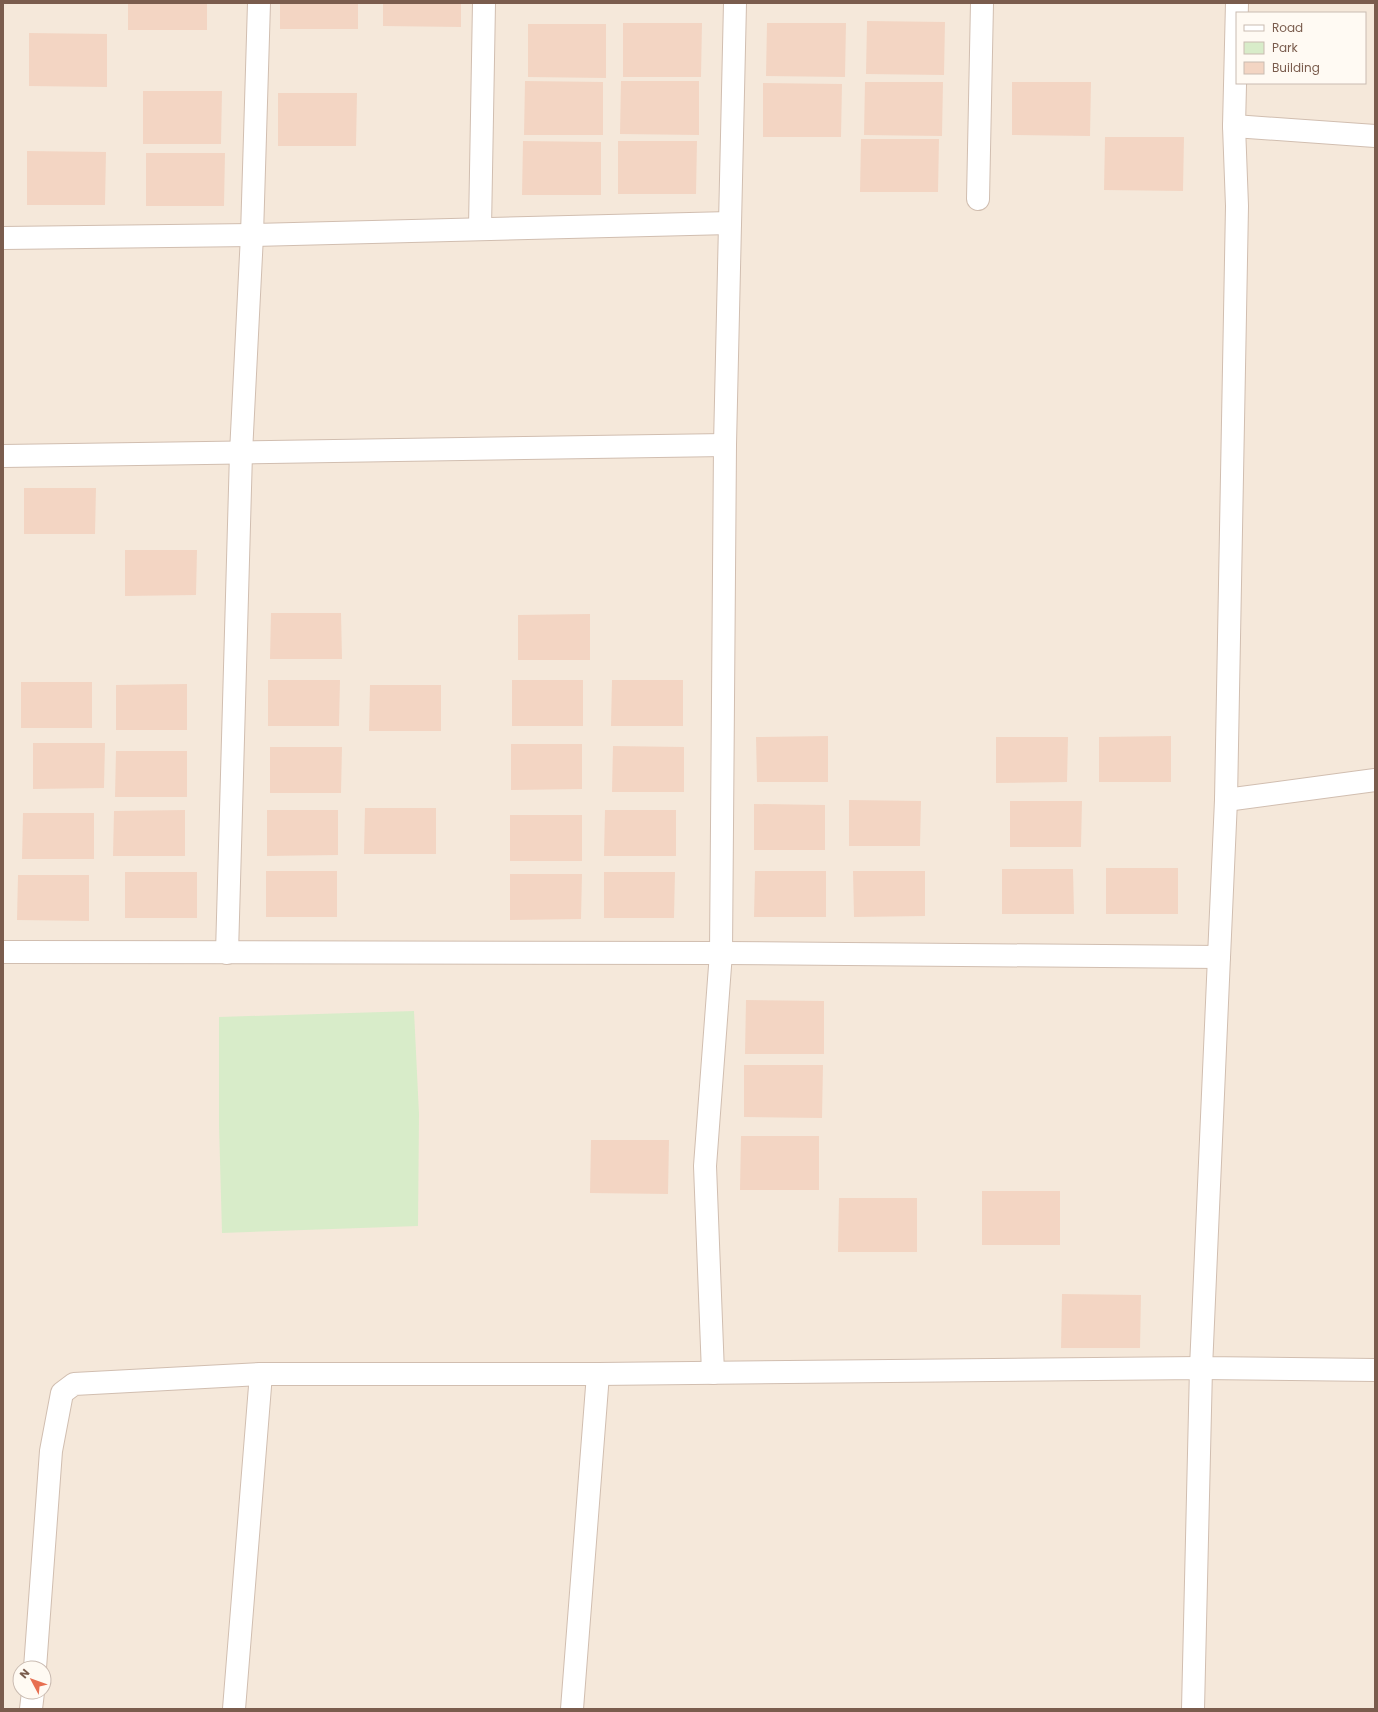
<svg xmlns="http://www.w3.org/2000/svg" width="1378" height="1712" viewBox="0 0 1378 1712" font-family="Poppins,sans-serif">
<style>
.residential{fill:#f5e8da;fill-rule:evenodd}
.green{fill:#d8ecc9}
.building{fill:#f3d5c3}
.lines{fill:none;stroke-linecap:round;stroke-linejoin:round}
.street-casing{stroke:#d1beb0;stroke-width:24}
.street{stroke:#fff;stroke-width:22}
</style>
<rect width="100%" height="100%" fill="#fdf6ec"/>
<path class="residential" d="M3,3H1375V1709H3ZM1237,13H1365V83H1237ZM20,1668H44V1692H20Z"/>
<polygon class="green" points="414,1011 419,1114 418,1226 222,1233 219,1125 219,1017"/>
<g class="building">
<rect x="128" y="3" width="79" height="27"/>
<rect x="280" y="3" width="78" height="26"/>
<polygon points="383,3 461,3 461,27 383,26"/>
<polygon points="867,21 945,22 944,75 866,74"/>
<polygon points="623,23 702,23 701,77 623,77"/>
<polygon points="767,23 846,23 845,77 766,76"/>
<polygon points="528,24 606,24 606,78 528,77"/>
<polygon points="29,33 107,34 107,87 29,86"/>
<polygon points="525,81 603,82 603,135 524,135"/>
<polygon points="621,81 699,81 699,135 620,134"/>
<polygon points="865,82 943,82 942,136 864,135"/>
<polygon points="1012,82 1091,82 1090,136 1012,135"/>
<polygon points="763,83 842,84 841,137 763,137"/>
<polygon points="143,91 222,91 221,144 143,144"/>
<polygon points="278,93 357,93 356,146 278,146"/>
<polygon points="1105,137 1184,137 1183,191 1104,190"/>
<polygon points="861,139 939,139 938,192 860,192"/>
<polygon points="523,141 601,142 601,195 522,195"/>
<polygon points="618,141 697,141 696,194 618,194"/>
<polygon points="27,151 106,152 105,205 27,205"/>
<polygon points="146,153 225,153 224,206 146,206"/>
<polygon points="24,488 96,488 95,534 24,534"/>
<polygon points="125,550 197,550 196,595 125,596"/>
<polygon points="271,613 341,613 342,659 270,659"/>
<polygon points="590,614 590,660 518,660 518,615"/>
<polygon points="268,680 340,680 339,726 268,726"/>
<rect x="512" y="680" width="71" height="46"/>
<polygon points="612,680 683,680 683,726 611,726"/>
<rect x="21" y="682" width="71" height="46"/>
<polygon points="187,684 187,730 116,730 116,685"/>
<polygon points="370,685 441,685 441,731 369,731"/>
<polygon points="828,736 828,782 757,782 756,737"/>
<polygon points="1171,736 1171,782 1099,782 1099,737"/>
<polygon points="996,737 1068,737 1067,782 996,783"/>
<polygon points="33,743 105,743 104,788 33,789"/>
<polygon points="511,744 582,744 582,789 511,790"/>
<polygon points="613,746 684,747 684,792 612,792"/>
<polygon points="270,747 342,747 341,793 270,793"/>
<polygon points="116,751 187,751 187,797 115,797"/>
<polygon points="849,800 921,801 920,846 849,846"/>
<polygon points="1010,801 1082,801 1081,847 1010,847"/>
<polygon points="754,804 825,805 825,850 754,850"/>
<polygon points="365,808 436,808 436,854 364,854"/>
<polygon points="185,810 185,856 113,856 114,811"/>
<polygon points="267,810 338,810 338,855 267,856"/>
<polygon points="605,810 676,810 676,856 604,856"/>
<polygon points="23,813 94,813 94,859 22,859"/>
<rect x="510" y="815" width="72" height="46"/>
<rect x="1106" y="868" width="72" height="46"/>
<polygon points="1002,869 1073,869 1074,914 1002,914"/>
<rect x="266" y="871" width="71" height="46"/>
<polygon points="755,871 826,871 826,917 754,917"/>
<polygon points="853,871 925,871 925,916 854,917"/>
<rect x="125" y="872" width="72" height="46"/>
<polygon points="604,872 675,872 674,918 604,918"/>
<polygon points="510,874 582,874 581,919 510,920"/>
<polygon points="18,875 89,875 89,921 17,920"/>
<polygon points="746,1000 824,1001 824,1054 745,1054"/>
<polygon points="744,1065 823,1065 822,1118 744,1117"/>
<polygon points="741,1136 819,1136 819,1190 740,1190"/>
<polygon points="591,1140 669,1140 668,1194 590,1193"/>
<rect x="982" y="1191" width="78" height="54"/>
<polygon points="839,1198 917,1198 917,1252 838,1252"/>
<polygon points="1062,1294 1141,1295 1140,1348 1061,1348"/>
</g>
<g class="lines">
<defs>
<g id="street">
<polyline points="1234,126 1375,136"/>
<polyline points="978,199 982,3"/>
<polyline points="480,228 484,3"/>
<polyline points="3,238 252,235 730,223"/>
<polyline points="3,456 725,445"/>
<polyline points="1226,800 1375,780"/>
<polyline points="3,952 721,953 1219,957 1226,800 1237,206 1234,126 1237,3"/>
<polyline points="227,953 241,453 252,235 259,3"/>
<polyline points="1219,957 1201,1368 1375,1370"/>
<polyline points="713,1373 705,1166 721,953 725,445 735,3"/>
<polyline points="35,1668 51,1451 62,1393 74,1384 261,1374 598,1374 1201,1368 1193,1709"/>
<polyline points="31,1709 33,1692"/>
<polyline points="234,1709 261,1374"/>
<polyline points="572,1709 598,1374"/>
</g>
</defs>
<use href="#street" class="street-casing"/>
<use href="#street" class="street"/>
</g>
<rect width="1378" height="1712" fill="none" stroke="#7a5c4d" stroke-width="8"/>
<rect x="1236" y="12" width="130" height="72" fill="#fffaf3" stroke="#cabbb1"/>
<rect x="1244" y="25" width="20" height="6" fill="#ffffff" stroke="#cabbb1"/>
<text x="1272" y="32" font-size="12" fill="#7a5c4d">Road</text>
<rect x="1244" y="42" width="20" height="12" fill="#d8ecc9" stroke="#cabbb1"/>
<text x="1272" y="52" font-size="12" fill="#7a5c4d">Park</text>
<rect x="1244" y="62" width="20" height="12" fill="#f3d5c3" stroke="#cabbb1"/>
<text x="1272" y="72" font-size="12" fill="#7a5c4d">Building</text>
<g transform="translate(32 1680) rotate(311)"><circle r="19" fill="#fffaf3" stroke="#cabbb1"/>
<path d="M0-3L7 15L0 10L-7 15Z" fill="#e76f51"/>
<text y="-6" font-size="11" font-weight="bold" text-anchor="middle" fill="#7a5c4d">N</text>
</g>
</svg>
